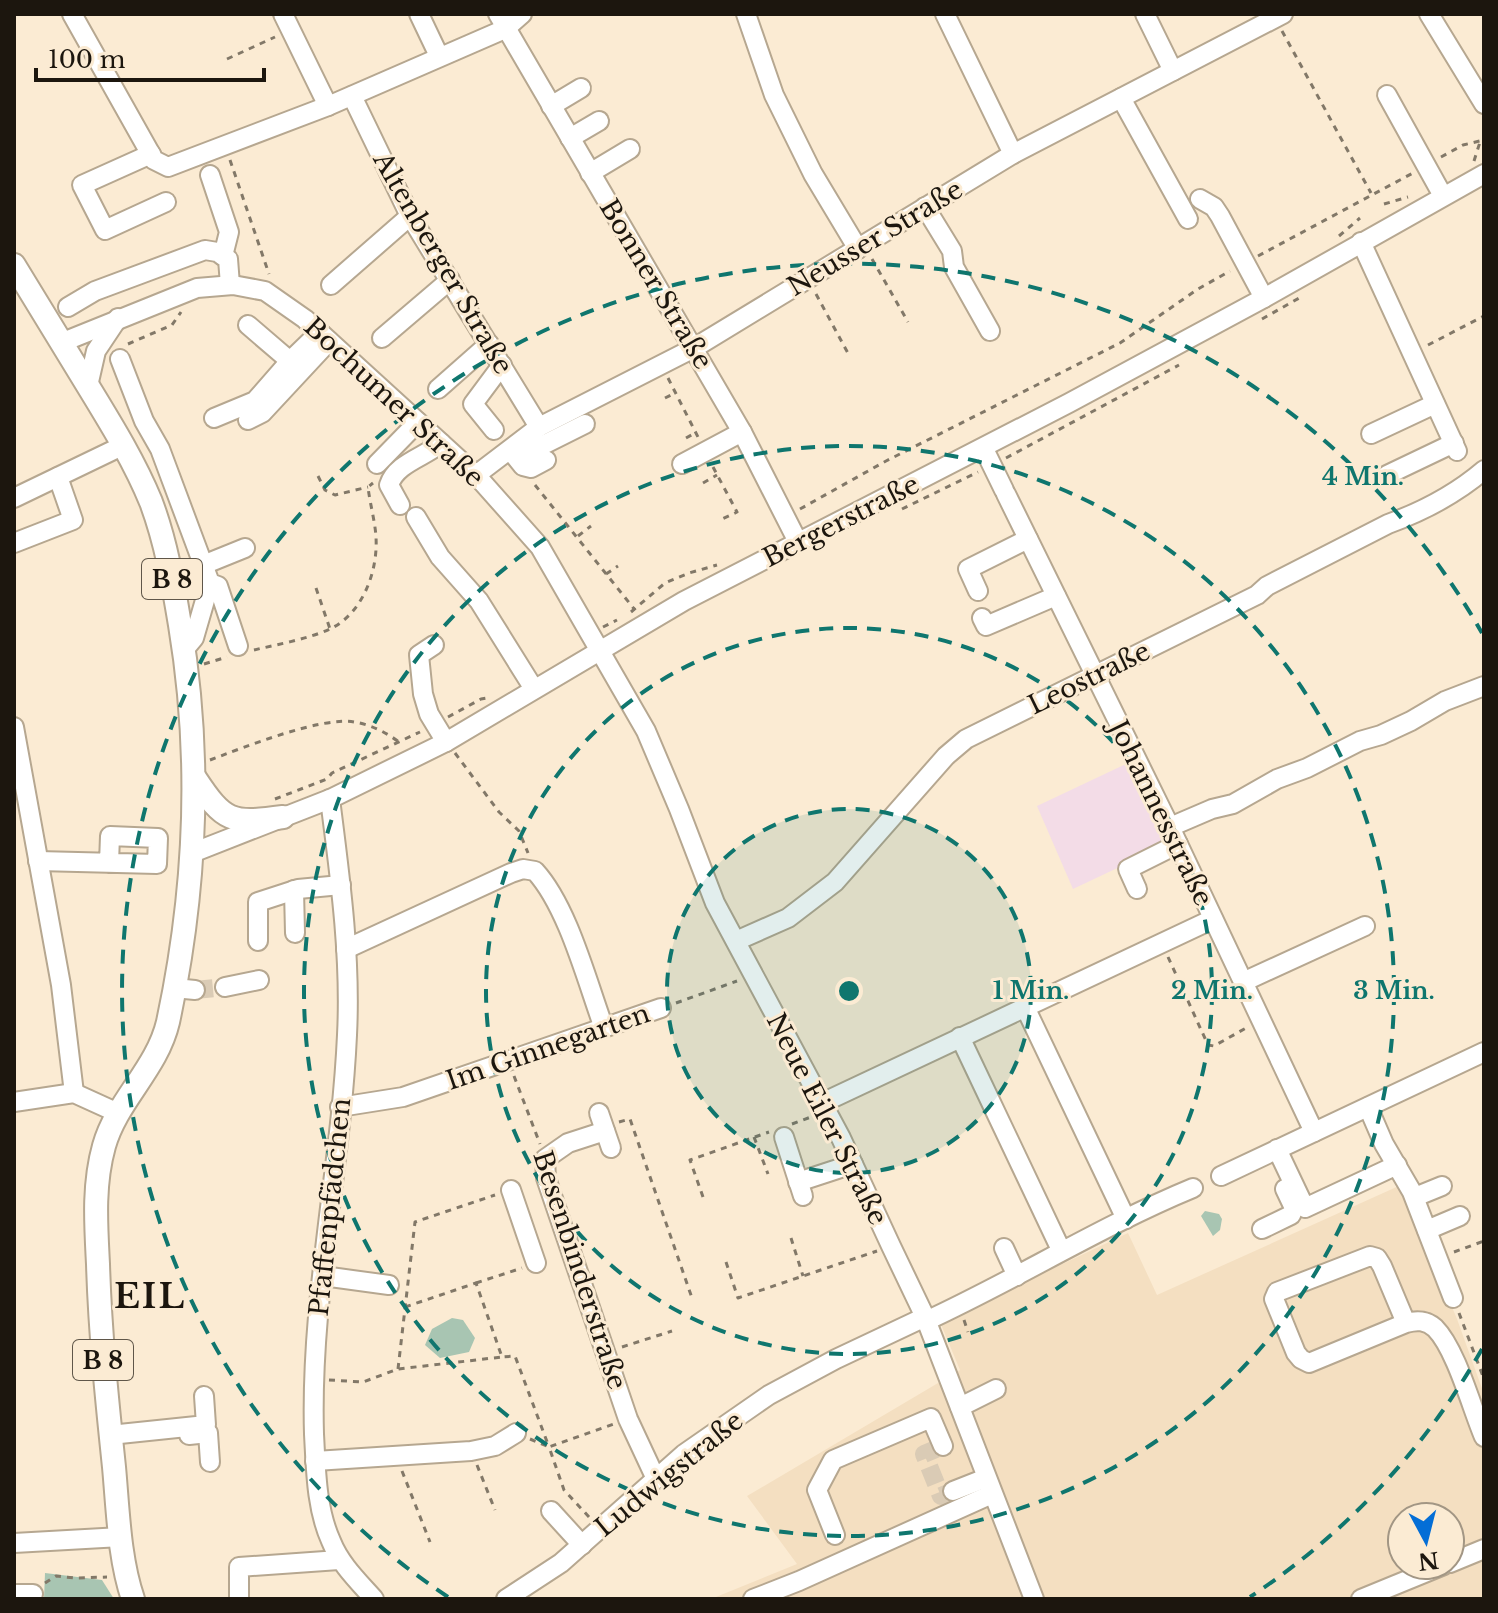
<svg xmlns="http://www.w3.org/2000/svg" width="1498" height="1613" viewBox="0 0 1498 1613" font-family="'Libre Baskerville',serif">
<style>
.built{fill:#f4dfc1;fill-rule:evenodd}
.education{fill:#f3dce7}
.green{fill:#a8c5b2}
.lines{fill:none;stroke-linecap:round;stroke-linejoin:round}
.minor-tunnel{stroke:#dacbb5;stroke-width:18;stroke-dasharray:18 9;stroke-linecap:butt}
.minor-casing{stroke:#b6a790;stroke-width:22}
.major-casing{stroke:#b6a790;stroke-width:26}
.path{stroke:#827868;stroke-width:3;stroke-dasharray:6 6;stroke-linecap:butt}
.minor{stroke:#fff;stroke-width:18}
.major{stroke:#fff;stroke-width:22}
.ring{fill:none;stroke:#0f766e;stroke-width:4;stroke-dasharray:14 10}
.labels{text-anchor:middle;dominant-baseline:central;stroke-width:6;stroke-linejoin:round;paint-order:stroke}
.shield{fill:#fbebd3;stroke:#5f5649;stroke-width:2}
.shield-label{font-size:24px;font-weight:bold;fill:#1c160e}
.street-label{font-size:26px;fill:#1c160e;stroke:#fbebd3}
.district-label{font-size:34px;font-weight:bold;letter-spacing:2px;fill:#1c160e;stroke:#fbebd3}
.centre{fill:#0f766e;stroke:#fbebd3;stroke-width:4}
.ring-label{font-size:24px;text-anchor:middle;font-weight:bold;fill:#0f766e;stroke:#fbebd3;stroke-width:6;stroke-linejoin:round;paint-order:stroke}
</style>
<rect width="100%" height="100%" fill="#fbebd3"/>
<path class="built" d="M1401,1185L1457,1319L1484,1394V1599H711L797,1564L747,1496L960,1370L940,1322L1128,1233L1157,1295ZM1402,1517H1450V1565H1402Z"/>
<polygon class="education" points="1128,763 1166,845 1073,889 1037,806"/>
<g class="green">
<polygon points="1205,1211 1219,1214 1222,1219 1220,1230 1213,1236 1201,1216"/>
<polygon points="452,1318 463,1320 475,1338 469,1352 440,1358 425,1345 432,1329"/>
<polygon points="45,1573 102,1580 114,1599 44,1599"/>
</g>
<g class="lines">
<g class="minor-tunnel">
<polyline points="195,990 225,987"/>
<polyline points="936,1449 924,1454 941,1496 953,1491"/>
</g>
<defs>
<g id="minor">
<polyline points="72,14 154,160 168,167 328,106 505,29 522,14"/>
<polyline points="283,14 328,106"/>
<polyline points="419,14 439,56"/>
<polyline points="498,14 742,432 798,542"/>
<polyline points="746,14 774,95 813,174 858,249"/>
<polyline points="945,14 1013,154"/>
<polyline points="1145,14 1173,71"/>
<polyline points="1429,14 1484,104"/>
<polyline points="1387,95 1443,196"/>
<polyline points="352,96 410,216 539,427"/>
<polyline points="1121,98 1188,219"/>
<polyline points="551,106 581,88"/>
<polyline points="570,138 599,121"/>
<polyline points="151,154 82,185 105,230 166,202"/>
<polyline points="590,173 630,149"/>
<polyline points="210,175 229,232 223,256"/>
<polyline points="1200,199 1214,207 1220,216 1264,298"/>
<polyline points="925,207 952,251 954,267 990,331"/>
<polyline points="1361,242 1457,451"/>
<polyline points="331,285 410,216"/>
<polyline points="68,307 95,291 205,250 217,252 228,259 230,285"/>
<polyline points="248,325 290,361 320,332"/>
<polyline points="382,338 450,280"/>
<polyline points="63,342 197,288 233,285 265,291 305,319 476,475 540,547 646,731 679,809 715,903 841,1138 891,1246 925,1317 1034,1599"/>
<polyline points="120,359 144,421 160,449 210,583 218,586 238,646"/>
<polyline points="88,386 96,351 118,318"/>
<polyline points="438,389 489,344"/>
<polyline points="214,418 255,401 290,361"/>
<polyline points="248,420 262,413 329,341"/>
<polyline points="494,430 473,404 502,365"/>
<polyline points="1371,434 1435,404"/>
<polyline points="524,439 531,451 585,424"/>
<polyline points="984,449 1004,490"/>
<polyline points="510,450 523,466 531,468 546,460"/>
<polyline points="377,464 418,422"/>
<polyline points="682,464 742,432"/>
<polyline points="476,475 539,427 694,348 1013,154 1283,14"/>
<polyline points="1387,475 1454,443"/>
<polyline points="1006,494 1170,827 1314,1132"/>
<polyline points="14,498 124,445"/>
<path d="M400,505L389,485C396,463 425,457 441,443"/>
<polyline points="416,517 440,557 479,601 534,689"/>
<polyline points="14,543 73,520 58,477"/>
<polyline points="203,565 245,548"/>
<polyline points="978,591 968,569 1028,539"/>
<polyline points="982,618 986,626 1056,596"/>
<polyline points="434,645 419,655 423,694 429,714 446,742"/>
<polyline points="184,650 194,638 210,583"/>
<polyline points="14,727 61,985 74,1093"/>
<path d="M330,799C340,877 351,956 347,1035C341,1168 310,1300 314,1434C316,1469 316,1508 331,1541C340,1564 358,1581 374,1599"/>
<polyline points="1170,827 1212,809 1233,804 1277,779 1307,768 1360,741 1381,735 1411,721 1445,701 1484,686"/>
<polyline points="192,853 330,799 446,742 684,601 1069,403 1264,298 1484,174"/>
<polyline points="38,861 157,864 158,838 110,836 109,863"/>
<polyline points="1137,889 1128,869 1178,844"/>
<polyline points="294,890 295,933"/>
<polyline points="258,941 258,902 298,889 341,885"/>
<path d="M736,941L788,918L835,882L946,756L966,739L1257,595L1267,586L1388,524C1421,512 1457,493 1484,470"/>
<path d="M346,949L511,873L523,869L535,871C568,907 587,982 604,1028"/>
<polyline points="1243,982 1365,926"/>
<polyline points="225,987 259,980"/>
<polyline points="174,988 195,990"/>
<polyline points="1025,1007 1126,1219"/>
<polyline points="960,1037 1061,1250"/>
<polyline points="14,1102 74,1093 118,1113"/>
<polyline points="822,1103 1213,919"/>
<polyline points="340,1107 403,1097 661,1008"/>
<polyline points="1368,1107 1384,1144 1412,1192 1453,1298"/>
<polyline points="599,1113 611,1148"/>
<polyline points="605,1131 568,1143 545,1159 546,1178 628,1419 656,1479"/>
<polyline points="784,1137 803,1196"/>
<polyline points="1277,1149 1305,1208 1397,1165"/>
<polyline points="1221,1176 1484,1052"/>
<polyline points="798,1182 853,1164"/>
<polyline points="511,1190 536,1263"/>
<polyline points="1415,1197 1442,1186"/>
<polyline points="1262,1229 1291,1215 1294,1208 1285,1189"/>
<polyline points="1427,1230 1460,1216"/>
<polyline points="1004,1248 1017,1276"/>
<polyline points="323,1276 389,1285"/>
<path d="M926,1321C1017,1279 1101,1226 1193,1188"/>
<path d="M1406,1323L1382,1266L1377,1258L1370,1256L1277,1292L1274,1299L1296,1353L1301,1359L1309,1363L1406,1323C1417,1320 1426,1320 1435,1328C1456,1349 1472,1409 1484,1437"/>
<polyline points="960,1407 996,1389"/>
<polyline points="110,1435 206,1425 204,1396"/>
<polyline points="189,1435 208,1433 210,1462"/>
<polyline points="315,1461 471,1451 495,1446 516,1433"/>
<polyline points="953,1491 986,1478"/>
<polyline points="551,1511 582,1545"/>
<polyline points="835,1535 817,1490 833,1460 931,1418 943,1446"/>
<polyline points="14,1543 121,1537"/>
<polyline points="1450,1563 1484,1549"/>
<polyline points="14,1594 33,1594"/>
<polyline points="239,1599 239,1567 339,1560"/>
<polyline points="506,1599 561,1563 684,1454 769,1395 836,1359 925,1317"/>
<polyline points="753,1599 799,1581 992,1494"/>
<polyline points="1361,1599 1444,1565"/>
</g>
<g id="major">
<path d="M14,265C40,307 65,349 91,391C113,427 135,463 151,502C166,542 173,583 180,625C202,757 196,891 168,1022C157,1069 117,1100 104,1146C93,1185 96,1225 98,1264C100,1332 107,1400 114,1467C118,1510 119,1558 133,1599"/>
<path d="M195,778C224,822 231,824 283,817"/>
</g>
</defs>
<use href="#minor" class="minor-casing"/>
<use href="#major" class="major-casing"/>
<g class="path">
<polyline points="1282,31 1371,193"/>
<polyline points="227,59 275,37"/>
<polyline points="1441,157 1463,145 1484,140"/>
<polyline points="230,160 269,274"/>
<polyline points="1474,161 1480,142"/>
<polyline points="1384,204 1408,197"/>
<polyline points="1339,236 1360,218"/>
<polyline points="1258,256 1413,173"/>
<polyline points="872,259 908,322"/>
<polyline points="816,294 850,357"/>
<polyline points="1262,319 1301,297"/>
<polyline points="128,344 172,325 181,312"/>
<polyline points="1428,345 1484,316"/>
<polyline points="668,378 699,439"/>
<polyline points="665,398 675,393"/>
<polyline points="686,438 695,433"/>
<polyline points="1006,458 1179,365"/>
<polyline points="713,467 737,512 722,519"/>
<polyline points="318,476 325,490 335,495 368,487"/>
<polyline points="703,483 717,475"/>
<polyline points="535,485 635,610"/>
<polyline points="800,509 886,461 1120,343 1198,289 1230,271"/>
<polyline points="902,509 978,472"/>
<polyline points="578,536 591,526"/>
<polyline points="606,574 618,566"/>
<polyline points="316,588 330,629"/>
<polyline points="631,612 665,583 689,573 717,565"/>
<polyline points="603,627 617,620"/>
<path d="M254,650C279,644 309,639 332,628C363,612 378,571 376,537C375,521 370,504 368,487L373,483"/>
<polyline points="204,664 227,657"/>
<polyline points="448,717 481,699 487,698"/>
<polyline points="455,753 499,812 519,831 528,853"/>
<path d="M210,760C242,748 322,716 354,722C370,724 387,733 399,742"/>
<polyline points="275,799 327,779 332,773 420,732"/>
<polyline points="1168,957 1208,1045 1214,1046 1246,1028"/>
<polyline points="676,1003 737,981"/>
<polyline points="514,1076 540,1144"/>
<polyline points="619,1122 630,1119 692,1298"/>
<polyline points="792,1124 811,1117"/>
<polyline points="754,1137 768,1174"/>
<polyline points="703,1197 690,1160 769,1132"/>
<polyline points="791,1238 803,1276"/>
<polyline points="1454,1252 1484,1241"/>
<polyline points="726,1262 738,1298 877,1251"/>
<polyline points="476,1283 522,1268"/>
<polyline points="405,1307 476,1283 502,1357 515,1356 549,1447"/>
<polyline points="1459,1313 1484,1379"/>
<polyline points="964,1320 968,1332"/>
<polyline points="622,1347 672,1331"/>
<polyline points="398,1369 415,1222 495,1195"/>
<polyline points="329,1380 363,1382 398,1369 502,1357"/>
<polyline points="530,1439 549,1447"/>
<polyline points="477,1465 495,1510"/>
<polyline points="402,1471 430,1542"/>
<polyline points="589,1517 564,1490 549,1447 614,1424"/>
<polyline points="45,1583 56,1576 75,1578 107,1577"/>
</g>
<use href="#minor" class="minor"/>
<use href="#major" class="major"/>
</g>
<circle cx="849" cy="991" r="182" fill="#0f766e" fill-opacity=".12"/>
<g class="ring">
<circle cx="849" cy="991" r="182"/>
<circle cx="849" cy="991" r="363"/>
<circle cx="849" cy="991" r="545"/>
<path d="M1482 1349A727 727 0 0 1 1250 1597M448 1597A727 727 0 1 1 1482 633"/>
</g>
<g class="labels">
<g class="shield">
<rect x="142" y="559" width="60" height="40" rx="6"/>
<rect x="73" y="1340" width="60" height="40" rx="6"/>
</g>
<g class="shield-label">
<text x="172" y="579">B 8</text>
<text x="103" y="1360">B 8</text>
</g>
<g class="street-label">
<text transform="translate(875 238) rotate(-31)">Neusser Straße</text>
<text transform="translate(443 263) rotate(60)">Altenberger Straße</text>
<text transform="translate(656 284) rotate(59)">Bonner Straße</text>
<text transform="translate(394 402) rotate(43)">Bochumer Straße</text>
<text transform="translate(841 521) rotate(-27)">Bergerstraße</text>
<text transform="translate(1089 678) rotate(-26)">Leostraße</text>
<text transform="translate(1161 813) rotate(64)">Johannesstraße</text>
<text transform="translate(548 1047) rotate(-19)">Im Ginnegarten</text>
<text transform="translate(827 1119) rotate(63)">Neue Eiler Straße</text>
<text transform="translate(330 1207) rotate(-84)">Pfaffenpfädchen</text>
<text transform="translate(580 1270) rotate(72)">Besenbinderstraße</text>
<text transform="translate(669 1474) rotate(-39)">Ludwigstraße</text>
</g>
<g class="district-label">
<text x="150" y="1296">EIL</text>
</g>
</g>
<circle cx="849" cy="991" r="12" class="centre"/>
<g class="ring-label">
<text x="1363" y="485">4 Min.</text>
<text x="1031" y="999">1 Min.</text>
<text x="1212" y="999">2 Min.</text>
<text x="1394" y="999">3 Min.</text>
</g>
<rect width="1498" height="1613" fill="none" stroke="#1c160e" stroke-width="32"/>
<g transform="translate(1426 1541) rotate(173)"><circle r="38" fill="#fbebd3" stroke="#a29684" stroke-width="2"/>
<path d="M0-6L14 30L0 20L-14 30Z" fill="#046ed6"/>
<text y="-12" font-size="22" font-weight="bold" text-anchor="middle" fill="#1c160e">N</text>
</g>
<path d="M36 68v12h228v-12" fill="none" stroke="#1c160e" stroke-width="4"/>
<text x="48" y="68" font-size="24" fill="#1c160e" stroke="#fbebd3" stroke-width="6" paint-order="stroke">100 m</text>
</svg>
